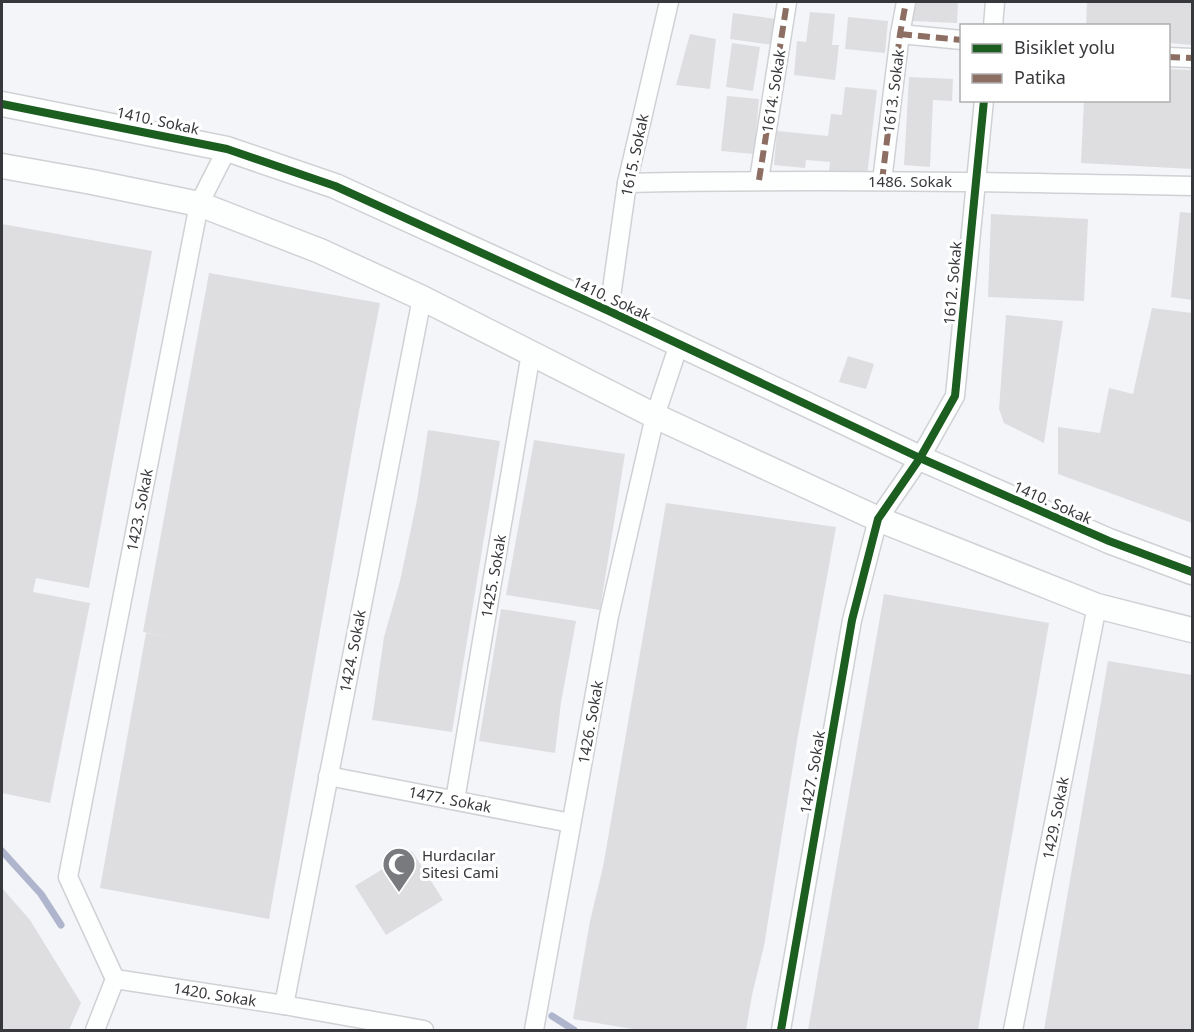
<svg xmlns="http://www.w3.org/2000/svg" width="1194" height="1032" viewBox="0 0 1194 1032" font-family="'Noto Sans',sans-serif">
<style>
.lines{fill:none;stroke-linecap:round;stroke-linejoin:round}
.stream{stroke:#afb5cc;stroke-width:7}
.building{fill:#dedee1}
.street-casing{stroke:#d0d1d4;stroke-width:21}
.secondary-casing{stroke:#d0d1d4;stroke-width:27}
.street{stroke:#fdfefe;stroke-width:18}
.secondary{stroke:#fdfefe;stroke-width:24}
.quiet{stroke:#8d6e63;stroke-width:6;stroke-dasharray:12 6;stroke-linecap:butt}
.cycleway-casing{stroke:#fff;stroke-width:11}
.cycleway{stroke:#1b5e20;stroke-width:8}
.labels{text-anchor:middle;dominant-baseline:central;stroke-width:6;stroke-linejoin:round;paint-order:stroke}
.street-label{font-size:15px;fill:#37383b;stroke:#fff}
.poi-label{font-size:15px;fill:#37383b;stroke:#fff;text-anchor:start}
</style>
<rect width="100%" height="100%" fill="#f4f5f9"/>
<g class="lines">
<g class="stream">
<polyline points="2,851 41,894 61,925"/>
<polyline points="552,1016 574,1030"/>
</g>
</g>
<g class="building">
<polygon points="913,2 958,2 957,23 912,21"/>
<polygon points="1087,2 1192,2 1192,45 1168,43 1168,26 1086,26"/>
<polygon points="810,12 835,14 832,45 839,45 835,80 794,75 797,41 806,42"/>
<polygon points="733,13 776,19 773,45 730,39"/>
<polygon points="848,17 888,21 885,53 845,49"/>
<polygon points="690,34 716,39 710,89 676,85"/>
<polygon points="732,43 760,47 753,91 726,87"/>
<polygon points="1168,69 1192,70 1192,169 1081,163 1084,100 1168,100"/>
<polygon points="909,77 953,79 952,101 933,100 930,167 904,165"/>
<polygon points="845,87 877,90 867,176 829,172 830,162 806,160 805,168 774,165 777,131 828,136 831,114 842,115"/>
<polygon points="727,96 759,99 754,154 721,151"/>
<polygon points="1180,212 1192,213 1192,300 1171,297"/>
<polygon points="991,214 1088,219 1084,301 988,297"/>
<polygon points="2,224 152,251 89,588 36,578 33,592 90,603 50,803 2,793"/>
<polygon points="209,273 380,303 359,411 269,919 100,888 146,633 173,638 143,632"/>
<polygon points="1152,308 1192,313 1192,523 1058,474 1058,427 1100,433 1109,388 1133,394"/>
<polygon points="1006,315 1063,321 1044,443 1004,423 999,409"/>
<polygon points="848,356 874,364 866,389 839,382"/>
<polygon points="428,430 500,441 452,732 372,720 384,637 400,581 417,500"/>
<polygon points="534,440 625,454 600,610 506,595"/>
<polygon points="666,503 836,527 797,741 764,946 752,995 746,1030 638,1030 573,1019 590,921 603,867"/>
<polygon points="884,594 1049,623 978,1030 808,1030"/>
<polygon points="501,609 576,621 561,702 555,753 479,741"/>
<polygon points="1108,661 1192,675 1192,1030 1044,1030"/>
<polygon points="412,851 443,900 386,935 355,886"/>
<polygon points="2,888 30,920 81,1003 69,1030 35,1029 34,1030 2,1030"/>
</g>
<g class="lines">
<defs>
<g id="street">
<polyline points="993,26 995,2"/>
<polyline points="900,34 962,40"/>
<polyline points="1168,57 1192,58"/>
<polyline points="759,180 787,2"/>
<polyline points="882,181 900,34 906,2"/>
<path d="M627,183C816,179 1004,182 1192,186"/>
<polyline points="609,311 627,183 669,2"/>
<polyline points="328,776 571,823"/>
<polyline points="455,800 531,353"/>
<polyline points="115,979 68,877 199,204 227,149"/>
<polyline points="115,979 284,1005 424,1030"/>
<polyline points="284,1005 422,298"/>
<polyline points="95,1030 115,979"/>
<polyline points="534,1030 609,616 655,416 679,344"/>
<polyline points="781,1030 852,620 878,519 920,458 955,396 984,100"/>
<polyline points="1013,1030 1097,606"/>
</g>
<g id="secondary">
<polyline points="2,104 227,149 335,186 609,311 920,458 1109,541 1192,572"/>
<polyline points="2,166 92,182 199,204 320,251 422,298 655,416 878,519 1097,606 1192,630"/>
</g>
</defs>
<use href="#street" class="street-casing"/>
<use href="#secondary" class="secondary-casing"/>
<use href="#street" class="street"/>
<use href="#secondary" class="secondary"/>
<g class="quiet">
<polyline points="900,34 962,40"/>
<polyline points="1168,57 1192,58"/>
<polyline points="759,180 787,2"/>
<polyline points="882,181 900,34 906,2"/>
</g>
<defs>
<g id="cycleway">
<polyline points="2,104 227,149 335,186 609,311 920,458 1109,541 1192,572"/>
<polyline points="781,1030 852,620 878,519 920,458 955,396 984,100"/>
</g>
</defs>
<use href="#cycleway" class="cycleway-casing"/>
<use href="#cycleway" class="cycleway"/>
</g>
<defs>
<symbol id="mosque-pin" viewBox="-11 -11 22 30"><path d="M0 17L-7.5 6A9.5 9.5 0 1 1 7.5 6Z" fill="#797a7e" stroke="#fff"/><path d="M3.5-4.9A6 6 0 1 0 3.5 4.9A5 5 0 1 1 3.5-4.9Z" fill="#fff"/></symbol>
</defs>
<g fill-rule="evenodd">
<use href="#mosque-pin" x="380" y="845" width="38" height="52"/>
</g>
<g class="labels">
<g class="street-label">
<text transform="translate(773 91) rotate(-81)">1614. Sokak</text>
<text transform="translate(893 91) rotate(-83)">1613. Sokak</text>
<text transform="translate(158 120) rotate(12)">1410. Sokak</text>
<text transform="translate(634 155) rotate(-78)">1615. Sokak</text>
<text x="910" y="181">1486. Sokak</text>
<text transform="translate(952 283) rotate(-85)">1612. Sokak</text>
<text transform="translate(612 298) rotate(25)">1410. Sokak</text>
<text transform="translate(1053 502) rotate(24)">1410. Sokak</text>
<text transform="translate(139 510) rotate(-79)">1423. Sokak</text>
<text transform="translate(493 576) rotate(-80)">1425. Sokak</text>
<text transform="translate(352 651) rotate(-79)">1424. Sokak</text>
<text transform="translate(590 722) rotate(-80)">1426. Sokak</text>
<text transform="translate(812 772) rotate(-80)">1427. Sokak</text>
<text transform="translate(450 799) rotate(11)">1477. Sokak</text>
<text transform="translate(1055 818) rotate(-79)">1429. Sokak</text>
<text transform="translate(215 994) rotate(9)">1420. Sokak</text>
</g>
<g class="poi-label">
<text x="422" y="855">Hurdacılar<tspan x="422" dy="17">Sitesi Cami</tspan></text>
</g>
</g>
<rect width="1194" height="1032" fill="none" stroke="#37383b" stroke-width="6"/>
<rect x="960" y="24" width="210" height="78" fill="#ffffff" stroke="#afafb1" stroke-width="1.5"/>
<rect x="972" y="44" width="30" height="9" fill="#1b5e20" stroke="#afafb1" stroke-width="1.5"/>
<text x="1014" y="54" font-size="18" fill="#37383b">Bisiklet yolu</text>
<rect x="972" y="74" width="30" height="9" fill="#8d6e63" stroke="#afafb1" stroke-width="1.5"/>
<text x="1014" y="84" font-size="18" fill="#37383b">Patika</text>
</svg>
